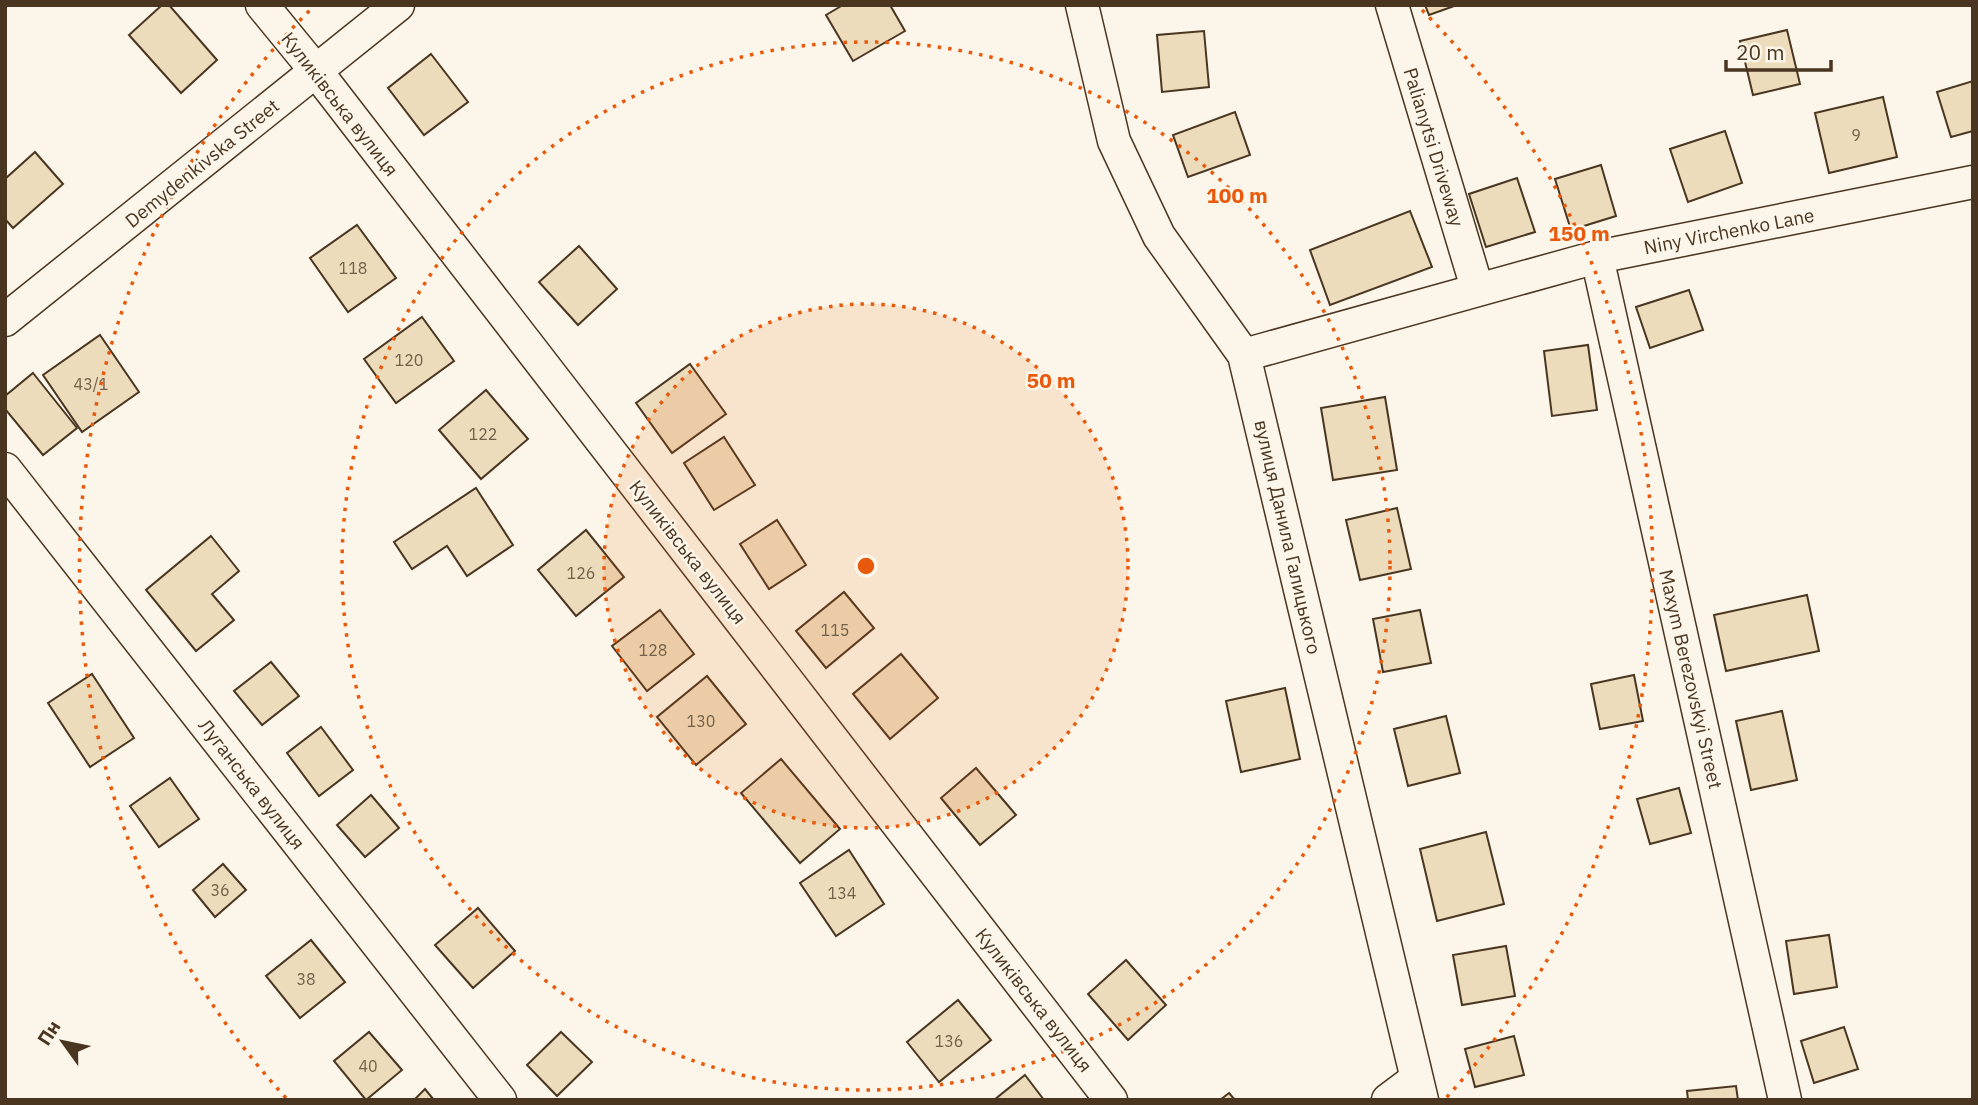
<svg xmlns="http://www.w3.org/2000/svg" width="1978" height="1105" viewBox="0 0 1978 1105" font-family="'IBM Plex Sans',sans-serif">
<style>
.building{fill:#ecdcbc;stroke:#4a3520;stroke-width:2}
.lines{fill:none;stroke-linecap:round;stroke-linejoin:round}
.minor-casing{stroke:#4a3520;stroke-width:35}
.minor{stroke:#fbf6e9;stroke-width:32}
.ring{fill:none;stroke:#e8590c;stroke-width:3.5;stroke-dasharray:3.5 7}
.labels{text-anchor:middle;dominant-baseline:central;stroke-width:5;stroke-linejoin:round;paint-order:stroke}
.number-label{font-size:16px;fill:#725f47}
.street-label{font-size:19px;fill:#4a3520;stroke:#fbf6e9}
.centre{fill:#e8590c;stroke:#fbf6e9;stroke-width:3.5}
.ring-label{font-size:21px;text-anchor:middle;font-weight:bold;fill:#e8590c;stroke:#fbf6e9;stroke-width:5;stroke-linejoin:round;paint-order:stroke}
</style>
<rect width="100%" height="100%" fill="#fbf6e9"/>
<g class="building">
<polygon points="162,5 169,5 217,60 181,93 129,35"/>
<polygon points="843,5 890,5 905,31 853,61 826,15"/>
<polygon points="1425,5 1457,5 1429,15"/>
<polygon points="1787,30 1800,84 1753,95 1740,41"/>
<polygon points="1204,31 1209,87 1162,92 1157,35"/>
<polygon points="431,54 468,102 424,135 388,88"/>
<polygon points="1973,81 1973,131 1951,137 1937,92"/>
<polygon points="1883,97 1897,157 1829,173 1815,113"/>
<polygon points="1235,112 1250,155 1188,177 1173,135"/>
<polygon points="1725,131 1742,183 1688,202 1670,149"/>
<polygon points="35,152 63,184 13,228 5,219 5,179"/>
<polygon points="1601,165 1616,216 1571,230 1555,179"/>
<polygon points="1517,178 1535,232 1486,247 1469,194"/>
<polygon points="1410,211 1432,267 1330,305 1310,250"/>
<polygon points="357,225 396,278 348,312 310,258"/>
<polygon points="579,246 617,289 578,325 539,282"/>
<polygon points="1689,290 1703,330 1650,348 1636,307"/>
<polygon points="422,317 454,361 396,403 364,359"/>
<polygon points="100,335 139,392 82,432 43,375"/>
<polygon points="1588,345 1597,410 1552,416 1544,351"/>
<polygon points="690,364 726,414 672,453 636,403"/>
<polygon points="33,373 77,428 43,455 5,409 5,396"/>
<polygon points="486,390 528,439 481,479 439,430"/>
<polygon points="1385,397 1397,470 1333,480 1321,408"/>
<polygon points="724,437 755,485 714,510 684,463"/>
<polygon points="476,488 513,545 467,576 447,546 412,569 394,542"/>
<polygon points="1397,508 1411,569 1360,580 1346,520"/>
<polygon points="777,520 806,565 769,589 740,544"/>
<polygon points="586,530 624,577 576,616 538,570"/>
<polygon points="211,536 239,571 212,594 234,620 196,651 146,590"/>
<polygon points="844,592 874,628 826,668 796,631"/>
<polygon points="1807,595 1819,651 1726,671 1714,615"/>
<polygon points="660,610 694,654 647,691 612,646"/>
<polygon points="1420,610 1431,663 1383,672 1373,619"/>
<polygon points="901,654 938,698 890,739 853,694"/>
<polygon points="271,662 299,696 262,725 234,691"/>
<polygon points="92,674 134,738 90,767 48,703"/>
<polygon points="1634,675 1643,721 1600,729 1591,684"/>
<polygon points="707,676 746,724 696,765 657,717"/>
<polygon points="1285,688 1300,759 1241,772 1226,701"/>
<polygon points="1782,711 1797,780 1751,790 1736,721"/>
<polygon points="1446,716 1460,773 1408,786 1394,729"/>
<polygon points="321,727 353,770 319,796 287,753"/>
<polygon points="781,759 840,829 800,863 741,793"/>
<polygon points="976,768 1016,815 980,845 941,798"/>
<polygon points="170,778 199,819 159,847 130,806"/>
<polygon points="1679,788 1691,833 1650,844 1637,799"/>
<polygon points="371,795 399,828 365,857 337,825"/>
<polygon points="1486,832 1504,904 1437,921 1420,849"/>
<polygon points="849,850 884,904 836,936 800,883"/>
<polygon points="223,864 246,890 215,917 193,890"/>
<polygon points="478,908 515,951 473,988 435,945"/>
<polygon points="1829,935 1837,987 1794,994 1786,941"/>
<polygon points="311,940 345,982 300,1018 266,976"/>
<polygon points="1506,946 1515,996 1462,1005 1453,955"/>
<polygon points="1126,960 1166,1005 1128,1040 1088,994"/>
<polygon points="958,1000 991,1040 939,1082 907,1042"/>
<polygon points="1844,1027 1858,1069 1814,1083 1801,1041"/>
<polygon points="369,1032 402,1070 366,1100 334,1061"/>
<polygon points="561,1032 592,1062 557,1096 527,1065"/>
<polygon points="1514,1036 1524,1075 1475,1087 1465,1049"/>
<polygon points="1025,1075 1044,1100 994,1100"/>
<polygon points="1736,1086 1738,1100 1688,1100 1687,1091"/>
<polygon points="425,1089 434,1100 414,1100"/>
<polygon points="1229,1093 1235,1100 1220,1100"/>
</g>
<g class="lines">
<defs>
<g id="minor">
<polyline points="262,5 316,71 1111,1100"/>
<polyline points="1082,5 1114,141 1159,236 1244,355 1422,1100"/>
<polyline points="1392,5 1477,288"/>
<polyline points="1597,257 1785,1100"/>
<polyline points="5,320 398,5"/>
<polyline points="1244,355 1597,257 1973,182"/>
<polyline points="5,469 500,1100"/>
<polyline points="1388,1100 1416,1079"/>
</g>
</defs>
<use href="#minor" class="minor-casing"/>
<use href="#minor" class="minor"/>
</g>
<circle cx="866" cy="566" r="262" fill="#e8590c" fill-opacity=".12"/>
<g class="ring">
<circle cx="866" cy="566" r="262"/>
<circle cx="866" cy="566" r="524"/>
<path d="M286 1098A787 787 0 0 1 310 10M1422 10A787 787 0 0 1 1446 1098"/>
</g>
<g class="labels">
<g class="number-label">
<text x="1856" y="135">9</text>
<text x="353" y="268">118</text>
<text x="409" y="360">120</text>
<text x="91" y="384">43/1</text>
<text x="483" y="434">122</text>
<text x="581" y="573">126</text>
<text x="835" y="630">115</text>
<text x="653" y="650">128</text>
<text x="701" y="721">130</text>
<text x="220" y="890">36</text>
<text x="842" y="893">134</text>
<text x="306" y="979">38</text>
<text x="949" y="1041">136</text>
<text x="368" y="1066">40</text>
</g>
<g class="street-label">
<text transform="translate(340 104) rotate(52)">Куликівська вулиця</text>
<text transform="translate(1434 147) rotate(73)">Palianytsi Driveway</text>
<text transform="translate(202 163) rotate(-39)">Demydenkivska Street</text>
<text transform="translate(1729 231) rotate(-11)">Niny Virchenko Lane</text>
<text transform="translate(1288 537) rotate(77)">вулиця Данила Галицького</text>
<text transform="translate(688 552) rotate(52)">Куликівська вулиця</text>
<text transform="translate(1691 679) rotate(77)">Maxym Berezovskyi Street</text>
<text transform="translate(252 784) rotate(52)">Луганська вулиця</text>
<text transform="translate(1034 1000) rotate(52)">Куликівська вулиця</text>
</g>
</g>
<circle cx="866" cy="566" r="10" class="centre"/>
<g class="ring-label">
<text x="1237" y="203">100 m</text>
<text x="1579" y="241">150 m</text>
<text x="1051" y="388">50 m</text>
</g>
<rect width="1978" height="1105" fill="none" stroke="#4a3520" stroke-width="14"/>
<g transform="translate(63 1042) rotate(303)" stroke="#fbf6e9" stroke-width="5" paint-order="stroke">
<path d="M0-5L12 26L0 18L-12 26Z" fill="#4a3520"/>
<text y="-10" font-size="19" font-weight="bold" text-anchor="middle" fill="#4a3520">Пн</text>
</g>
<path d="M1726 60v10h105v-10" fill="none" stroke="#4a3520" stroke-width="3.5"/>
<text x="1736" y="60" font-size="21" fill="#4a3520" stroke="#fbf6e9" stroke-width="5" paint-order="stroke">20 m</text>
</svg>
